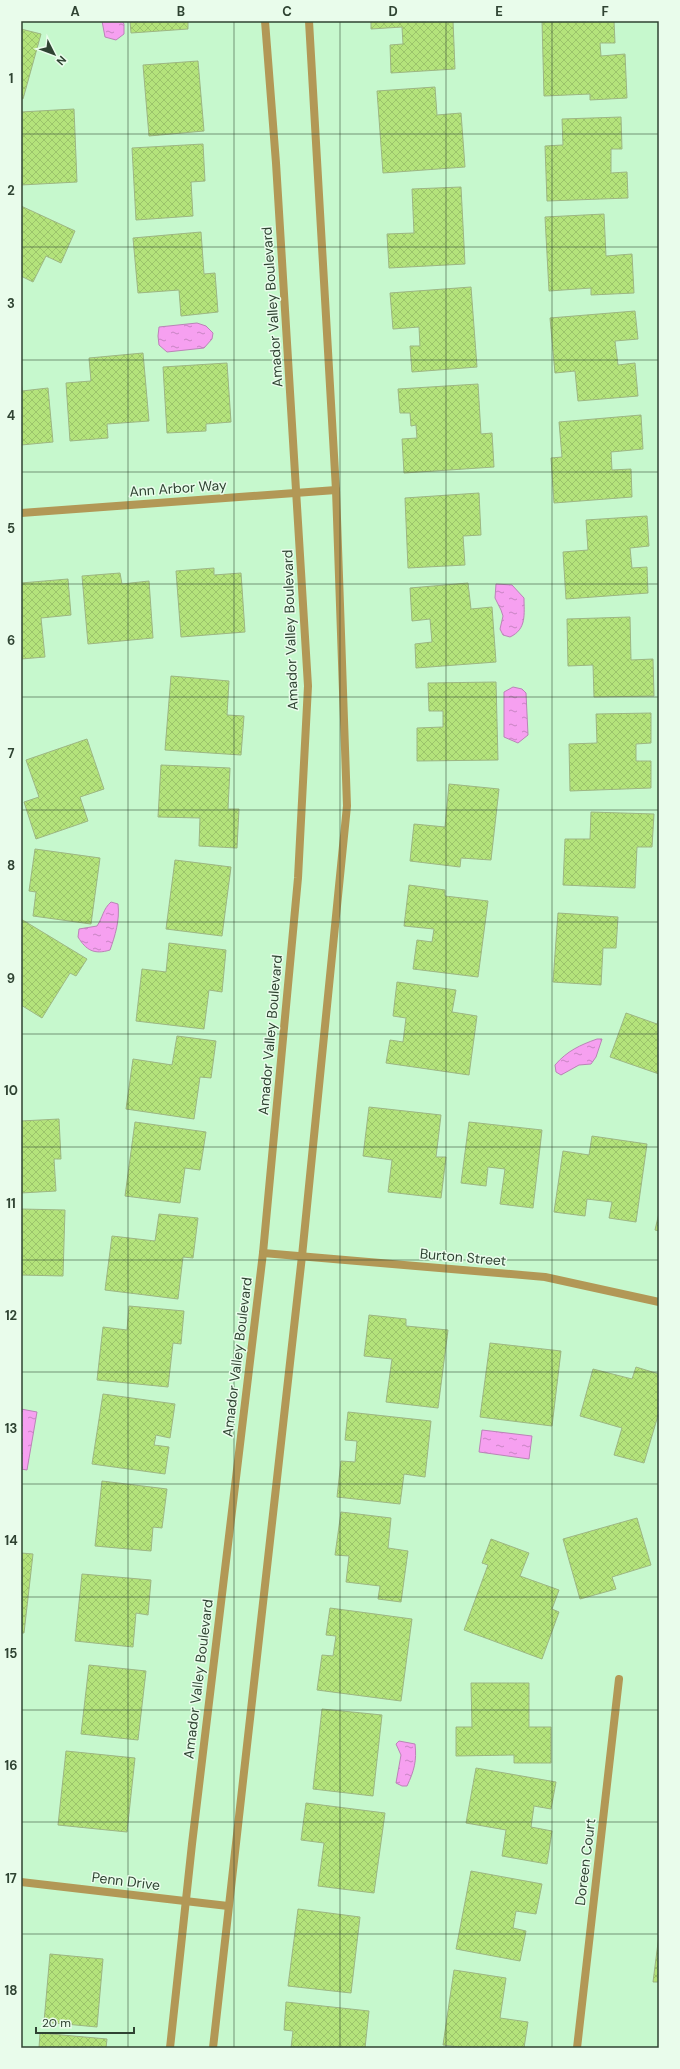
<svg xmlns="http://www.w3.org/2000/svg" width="680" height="2069" viewBox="0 0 680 2069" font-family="'DM Sans',sans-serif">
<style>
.water{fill:url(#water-ripples);stroke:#ba84b7}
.building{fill:url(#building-cross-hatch);stroke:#9db683}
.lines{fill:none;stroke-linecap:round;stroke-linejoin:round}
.minor{stroke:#b29856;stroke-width:8}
.tertiary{stroke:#b29856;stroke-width:8}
.grid{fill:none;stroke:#2f4332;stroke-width:1;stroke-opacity:0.55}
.labels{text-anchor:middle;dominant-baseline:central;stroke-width:3;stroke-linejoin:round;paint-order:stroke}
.street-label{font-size:14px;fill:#2f4332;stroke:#e9fceb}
.neatline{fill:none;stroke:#2f4332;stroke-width:1.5}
.grid-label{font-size:13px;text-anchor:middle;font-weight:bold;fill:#2f4332}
</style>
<defs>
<pattern id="water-ripples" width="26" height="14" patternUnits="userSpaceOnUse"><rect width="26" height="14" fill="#f6a0f0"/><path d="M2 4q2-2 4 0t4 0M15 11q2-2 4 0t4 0" fill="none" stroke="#c884c3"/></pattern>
<pattern id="building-cross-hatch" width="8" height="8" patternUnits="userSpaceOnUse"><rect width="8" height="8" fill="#b4e37b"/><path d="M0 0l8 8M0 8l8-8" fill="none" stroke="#9bc46b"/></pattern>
</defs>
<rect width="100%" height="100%" fill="#c6f8cd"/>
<g class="water">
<polygon points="102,21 122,21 124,24 124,34 116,40 105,37"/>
<polygon points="197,323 206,326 213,333 212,339 204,348 167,352 159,345 158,336 159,327"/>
<path d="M496,584L512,585L524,598C524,614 527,629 510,637L503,635L500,629L503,616L501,610L495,598Z"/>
<polygon points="513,687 522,689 526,693 528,735 518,743 504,737 504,692"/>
<path d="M111,902L118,904C120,920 115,936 110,950C94,955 86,950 78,937L79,929L97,926C103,917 103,909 111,902Z"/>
<path d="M597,1039H602L596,1057L591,1064L579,1065L561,1075L556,1072L555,1065C567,1051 580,1045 597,1039Z"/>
<polygon points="21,1409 37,1412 27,1470 21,1469"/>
<polygon points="482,1430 532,1436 529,1459 479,1452"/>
<path d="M399,1741L415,1744C417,1761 414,1771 407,1786H402L396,1783L401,1755L396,1744Z"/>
</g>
<g class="building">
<polygon points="130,21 188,21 188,29 131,33"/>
<polygon points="371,21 453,21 455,69 391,73 390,45 403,44 402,27 371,29"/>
<polygon points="542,21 614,21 615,43 600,43 601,56 625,54 627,98 590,100 590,94 544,96"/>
<polygon points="21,29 41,34 23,99 21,98"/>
<polygon points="198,61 204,131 149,136 143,65"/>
<polygon points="435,87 437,115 461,113 465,167 383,173 377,91"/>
<polygon points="74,109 77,182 21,185 21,112"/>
<polygon points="621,117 622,149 611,149 611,173 627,172 628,198 547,201 545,146 563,145 562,119"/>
<polygon points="203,144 205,181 191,182 193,216 136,220 132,148"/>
<polygon points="461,187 465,264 389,268 387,234 414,233 412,189"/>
<polygon points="21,206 75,231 61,263 46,256 33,282 21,276"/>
<polygon points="604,214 606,256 632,254 634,293 591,295 591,288 549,291 545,217"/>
<polygon points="201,232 204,274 215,273 218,312 181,316 179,290 138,293 133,238"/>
<polygon points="471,287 477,367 412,372 410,346 420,346 419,327 393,329 390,293"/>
<polygon points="635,311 638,339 615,341 618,365 635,363 638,396 578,401 575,371 555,373 550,318"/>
<polygon points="143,353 149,421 107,424 108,438 70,441 66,383 91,381 89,358"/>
<polygon points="227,363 231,422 206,424 206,431 167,433 163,367"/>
<polygon points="21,379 22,391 48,388 53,442 21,445"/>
<polygon points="478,384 481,434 492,433 494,467 404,473 402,439 417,438 416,425 411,426 410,413 400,413 398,389"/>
<polygon points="641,415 643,449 611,452 612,470 631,469 632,497 554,503 551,458 562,457 559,422"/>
<polygon points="479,493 481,535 463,536 465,565 408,568 405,498"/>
<polygon points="647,516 649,546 630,548 632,568 647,567 648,593 566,599 563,552 588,550 586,520"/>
<polygon points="214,568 214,575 241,573 245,632 181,637 176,571"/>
<polygon points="120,573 122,584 149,581 153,638 88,644 82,576"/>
<polygon points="68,579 71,615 41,618 45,657 21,659 21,583"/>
<polygon points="468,583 471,609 492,607 496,662 416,668 415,644 432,642 430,619 412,621 410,588"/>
<polygon points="630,617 631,660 653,659 654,696 594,697 593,665 568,666 567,619"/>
<polygon points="171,676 229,681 227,715 244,716 241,755 165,750"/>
<polygon points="496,682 498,760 417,761 417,728 443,727 443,711 429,711 428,683"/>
<polygon points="651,713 651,743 636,744 636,761 651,761 651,788 570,791 569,744 597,743 596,714"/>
<polygon points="87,739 104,789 80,797 88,821 36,839 24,802 39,797 26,760"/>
<polygon points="161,765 230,768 228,809 239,809 237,848 199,846 200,818 158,817"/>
<polygon points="449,784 499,789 491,860 461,858 460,867 410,861 414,824 445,827"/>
<polygon points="591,812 654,814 652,847 637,847 635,888 563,885 565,839 590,839"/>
<polygon points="35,849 100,858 91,924 33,916 36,892 29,891"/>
<polygon points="175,860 231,867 222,936 166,929"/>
<polygon points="409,885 445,890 445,896 488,901 478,977 413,969 417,940 432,942 434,929 404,926"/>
<polygon points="558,913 618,917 616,948 603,948 601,985 553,982"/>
<polygon points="21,919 87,959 76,976 70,973 42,1018 21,1005"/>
<polygon points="169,943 226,950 222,992 209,990 204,1029 136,1021 142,969 166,972"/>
<polygon points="397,982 456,990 452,1012 477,1016 469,1075 386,1063 390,1040 403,1042 406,1018 393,1016"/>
<polygon points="626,1013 657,1024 659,1018 659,1074 610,1057"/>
<polygon points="177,1036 216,1041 211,1078 200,1077 194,1119 126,1109 133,1059 172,1065"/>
<polygon points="369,1107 441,1115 436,1157 446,1157 441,1198 388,1192 392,1160 363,1156"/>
<polygon points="59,1119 61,1159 54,1159 56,1191 21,1193 21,1121"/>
<polygon points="135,1122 206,1132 200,1170 185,1168 180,1203 125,1196"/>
<polygon points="469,1122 542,1130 533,1208 500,1204 505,1169 488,1167 486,1186 461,1183"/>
<polygon points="592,1136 647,1144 636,1222 609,1218 612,1202 587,1199 585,1216 554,1212 563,1151 589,1155"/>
<polygon points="21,1209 65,1210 63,1276 21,1275"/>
<polygon points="659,1213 659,1231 655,1230"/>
<polygon points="159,1214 198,1218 193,1258 183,1257 178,1299 105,1290 112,1236 155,1241"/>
<polygon points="129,1306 184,1311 181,1344 173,1343 168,1387 97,1380 103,1327 127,1330"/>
<polygon points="369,1315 406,1319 406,1326 448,1330 438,1408 386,1402 392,1359 364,1356"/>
<polygon points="490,1343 561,1351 552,1426 480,1417"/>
<polygon points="636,1367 659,1374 659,1412 644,1463 614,1455 622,1428 580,1416 593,1369 632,1379"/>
<polygon points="103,1394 175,1404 170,1438 156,1435 154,1445 169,1447 165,1474 92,1464"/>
<polygon points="348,1412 431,1421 425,1477 404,1474 400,1504 337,1497 341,1461 355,1462 357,1441 345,1440"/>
<polygon points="102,1481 167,1489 162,1528 153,1527 151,1551 95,1546"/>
<polygon points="341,1512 391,1518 388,1548 408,1551 401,1602 378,1599 380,1586 346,1582 349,1556 335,1555"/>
<polygon points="637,1518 651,1565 612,1577 616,1589 580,1599 563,1539"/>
<polygon points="491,1539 529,1553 520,1576 559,1590 552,1609 559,1612 542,1659 464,1630 488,1565 482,1563"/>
<polygon points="21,1553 33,1554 24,1633 21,1633"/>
<polygon points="82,1574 151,1580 148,1615 136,1613 133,1647 75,1641"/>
<polygon points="330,1608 412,1619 401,1701 317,1690 322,1655 333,1656 336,1636 326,1635"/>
<polygon points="89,1665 146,1671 138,1740 81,1734"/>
<polygon points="471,1683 529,1683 529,1727 551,1727 551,1763 514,1763 514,1755 456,1756 456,1727 472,1727"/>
<polygon points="322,1709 382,1715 373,1796 313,1789"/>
<polygon points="66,1751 135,1758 127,1832 58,1825"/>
<polygon points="476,1768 556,1782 551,1809 534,1806 531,1827 552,1831 547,1864 502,1856 506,1830 466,1823"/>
<polygon points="306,1803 385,1813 374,1893 318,1886 324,1843 301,1840"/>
<polygon points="471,1871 542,1884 536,1914 516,1911 513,1928 526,1931 520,1961 456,1949"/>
<polygon points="298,1909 360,1917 351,1993 288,1986"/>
<polygon points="659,1935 659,1982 653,1982"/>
<polygon points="50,1954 103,1959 97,2027 44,2022"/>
<polygon points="454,1970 506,1978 500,2018 528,2022 524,2048 468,2048 443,2045"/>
<polygon points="286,2002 369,2011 365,2048 291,2048 293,2031 284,2030"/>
<polygon points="40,2033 107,2039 106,2048 39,2048"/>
</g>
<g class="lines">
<g class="minor">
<polyline points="21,513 336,490"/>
<polyline points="263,1253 545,1277 659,1302"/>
<polyline points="21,1882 228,1906"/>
<polyline points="577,2048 619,1679"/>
</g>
<g class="tertiary">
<polyline points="170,2048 192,1844 263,1253 298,878 308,686 276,163 265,21"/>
<polyline points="213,2048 302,1256 347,806 336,490 309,21"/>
</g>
</g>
<path class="grid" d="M128,21V2048M234,21V2048M340,21V2048M446,21V2048M552,21V2048M21,134H659M21,247H659M21,360H659M21,472H659M21,584H659M21,697H659M21,810H659M21,922H659M21,1034H659M21,1147H659M21,1260H659M21,1372H659M21,1484H659M21,1597H659M21,1710H659M21,1822H659M21,1934H659"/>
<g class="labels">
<g class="street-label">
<text transform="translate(272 307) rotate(-94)">Amador Valley Boulevard</text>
<text transform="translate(178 488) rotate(-4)">Ann Arbor Way</text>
<text transform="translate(290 630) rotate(-92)">Amador Valley Boulevard</text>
<text transform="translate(270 1035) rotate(-85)">Amador Valley Boulevard</text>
<text transform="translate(463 1257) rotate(5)">Burton Street</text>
<text transform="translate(237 1357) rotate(-83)">Amador Valley Boulevard</text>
<text transform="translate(198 1679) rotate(-83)">Amador Valley Boulevard</text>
<text transform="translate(585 1862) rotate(-83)">Doreen Court</text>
<text transform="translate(126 1881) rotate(7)">Penn Drive</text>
</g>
</g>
<rect width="680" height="2069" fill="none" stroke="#e9fceb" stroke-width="44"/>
<g transform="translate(54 54) rotate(132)" stroke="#e9fceb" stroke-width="3" paint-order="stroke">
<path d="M0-3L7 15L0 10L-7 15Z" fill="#2f4332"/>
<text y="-6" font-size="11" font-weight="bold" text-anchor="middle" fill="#2f4332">N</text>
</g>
<path d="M36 2027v6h98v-6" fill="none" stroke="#2f4332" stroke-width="2"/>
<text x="42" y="2027" font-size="12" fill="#2f4332" stroke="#e9fceb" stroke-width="3" paint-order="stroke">20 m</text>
<rect x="22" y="22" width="636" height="2025" class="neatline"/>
<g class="grid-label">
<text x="75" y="16">A</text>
<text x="181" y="16">B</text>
<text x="287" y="16">C</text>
<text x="393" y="16">D</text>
<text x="499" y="16">E</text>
<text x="605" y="16">F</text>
<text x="11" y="83">1</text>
<text x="11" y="195">2</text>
<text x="11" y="308">3</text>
<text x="11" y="420">4</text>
<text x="11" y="533">5</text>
<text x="11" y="645">6</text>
<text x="11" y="758">7</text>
<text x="11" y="870">8</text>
<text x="11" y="983">9</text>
<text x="11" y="1095">10</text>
<text x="11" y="1208">11</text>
<text x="11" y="1320">12</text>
<text x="11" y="1433">13</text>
<text x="11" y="1545">14</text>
<text x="11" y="1658">15</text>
<text x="11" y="1770">16</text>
<text x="11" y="1883">17</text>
<text x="11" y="1995">18</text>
</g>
</svg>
